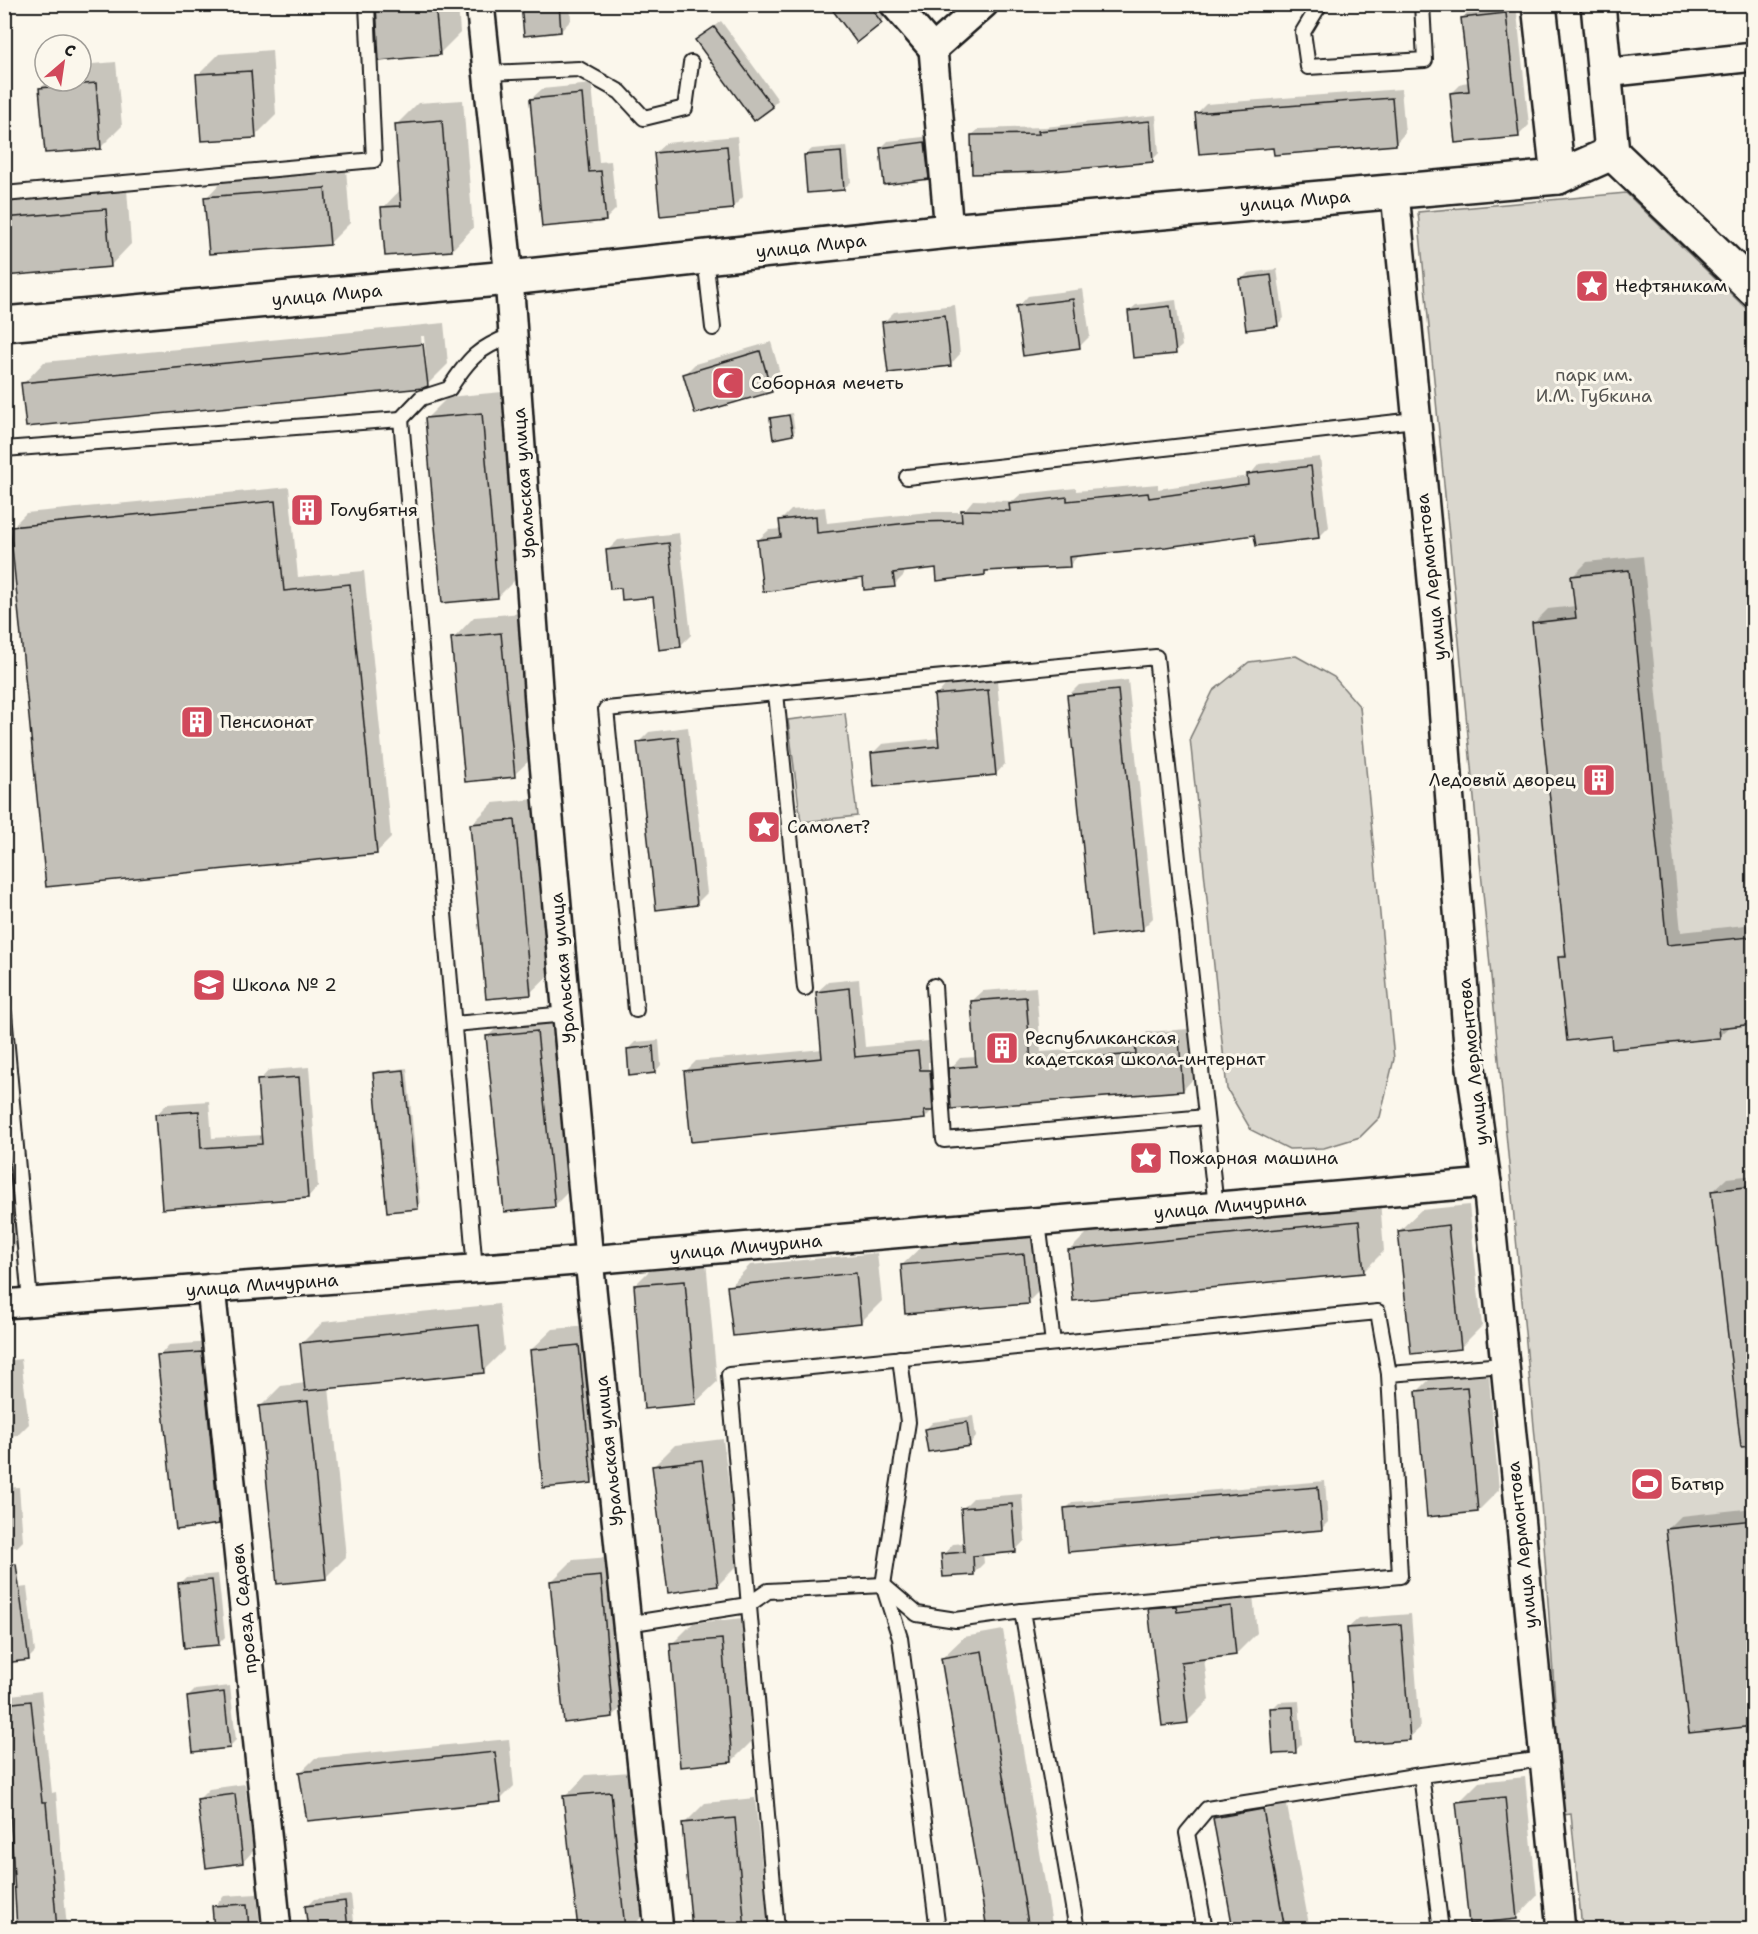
<svg xmlns="http://www.w3.org/2000/svg" width="1758" height="1934" viewBox="0 0 1758 1934" font-family="'Shantell Sans',sans-serif">
<style>
.green{fill:#dad7ce;stroke:#7b7a75;stroke-width:1.5}
.shadow{fill:#0003;fill-rule:evenodd}
.building{fill:#c3c0b8;stroke:#1c1c1c;stroke-width:1.5}
.lines{fill:none;stroke-linecap:round;stroke-linejoin:round}
.lane-casing{stroke:#1c1c1c;stroke-width:18}
.street-casing{stroke:#1c1c1c;stroke-width:32}
.secondary-casing{stroke:#1c1c1c;stroke-width:38}
.lane{stroke:#fbf7ec;stroke-width:14}
.street{stroke:#fbf7ec;stroke-width:27}
.secondary{stroke:#fbf7ec;stroke-width:33}
.labels{text-anchor:middle;dominant-baseline:central;stroke-width:6;stroke-linejoin:round;paint-order:stroke}
.street-label{font-size:18px;fill:#1c1c1c;stroke:#fbf7ec}
.poi-label{font-size:18px;fill:#1c1c1c;stroke:#fbf7ec;text-anchor:start}
.park-label{font-size:18px;fill:#555451;stroke:#fbf7ec}
</style>
<rect width="100%" height="100%" fill="#fbf7ec"/>
<filter id="ink" filterUnits="userSpaceOnUse"><feTurbulence type="fractalNoise" baseFrequency=".0167" numOctaves="2"/><feDisplacementMap in="SourceGraphic" scale="12" xChannelSelector="R" yChannelSelector="G"/><feConvolveMatrix kernelMatrix="1 2 1 2 8 2 1 2 1" color-interpolation-filters="sRGB"/></filter>
<g filter="url(#ink)">
<g class="green">
<polygon points="1626,193 1753,315 1753,1929 1582,1929 1571,1814 1563,1815 1540,1489 1418,212"/>
<polygon points="1296,656 1334,677 1360,707 1394,1059 1380,1117 1360,1137 1324,1148 1289,1149 1251,1130 1227,1089 1190,738 1213,691 1249,662"/>
<polygon points="845,713 857,816 801,822 788,720"/>
</g>
<g class="shadow">
<polygon points="378,4 458,4 460,33 439,54"/>
<polygon points="523,4 570,4 571,20 561,31"/>
<polygon points="830,4 880,4 888,15 857,40"/>
<polygon points="1516,4 1529,125 1518,136 1452,93 1462,83 1469,82 1462,18 1473,8"/>
<polygon points="721,21 778,100 772,106 704,34"/>
<polygon points="272,50 276,115 255,136 198,75 219,54"/>
<polygon points="116,62 122,126 101,147 41,88 48,81 81,81 81,65"/>
<polygon points="592,84 599,162 611,161 616,209 605,220 531,99 542,89"/>
<polygon points="1401,89 1405,133 1396,143 1275,146 1196,114 1206,104"/>
<polygon points="463,100 473,228 452,250 383,208 401,189 396,125 418,103"/>
<polygon points="1156,115 1159,153 1152,160 972,135 979,129 1045,127"/>
<polygon points="737,136 743,197 732,208 655,153 666,143"/>
<polygon points="932,136 935,171 928,178 881,148 888,141"/>
<polygon points="847,146 851,182 844,188 805,155 812,149"/>
<polygon points="346,168 350,223 329,244 206,198 227,176"/>
<polygon points="127,189 131,244 110,266 4,275 4,202 8,199"/>
<polygon points="1277,269 1284,318 1277,325 1241,280 1248,273"/>
<polygon points="1083,289 1090,336 1079,347 1018,307 1028,296"/>
<polygon points="1176,300 1182,346 1175,352 1129,311 1136,305"/>
<polygon points="955,305 960,354 950,365 884,322 894,312"/>
<path d="M444,323L448,364L427,385L23,384L44,362ZM421,336H424L427,369H424Z"/>
<polygon points="771,342 782,380 771,391 685,374 695,364"/>
<polygon points="502,392 519,576 498,597 427,418 448,397"/>
<polygon points="792,413 795,431 792,434 772,419"/>
<polygon points="1320,457 1329,527 1319,537 1256,533 1079,555 1069,566 989,569 984,574 938,566 904,570 904,575 894,585 758,540 769,530 782,529 781,520 791,510 825,507 827,523 928,512 963,512 973,500 1013,501 1021,494 1076,488 1076,491 1158,484 1158,489 1249,476 1259,464"/>
<polygon points="289,487 298,577 364,571 391,838 377,852 11,528 26,513"/>
<polygon points="679,533 691,635 680,646 654,595 622,586 607,551 618,540"/>
<polygon points="1643,556 1681,932 1754,924 1754,1023 1731,1025 1719,1036 1612,1035 1560,958 1567,951 1534,623 1548,609 1576,606 1573,576 1587,562"/>
<polygon points="522,613 536,754 514,775 453,639 474,617"/>
<polygon points="1128,680 1153,918 1142,929 1069,695 1079,685"/>
<polygon points="997,681 1005,764 996,774 873,753 882,744 940,738 936,696 945,686"/>
<polygon points="688,727 707,893 696,904 639,742 649,732"/>
<polygon points="536,799 552,972 530,993 472,824 493,803"/>
<polygon points="4,956 33,1228 12,1249 4,1250"/>
<path d="M859,979L865,1047L929,1041L930,1060H940L943,1099L925,1118L685,1072L696,1061L823,1049L817,992L828,982ZM928,1062H931L934,1104L931,1107Z"/>
<polygon points="1036,987 1041,1052 1137,1045 1147,1032 1189,1029 1193,1079 1183,1090 950,1069 960,1058 977,1057 972,1001 983,991"/>
<polygon points="557,1011 575,1185 554,1206 487,1037 509,1016"/>
<polygon points="659,1040 661,1065 655,1072 628,1049 635,1042"/>
<polygon points="309,1067 318,1186 308,1197 163,1207 156,1115 167,1104 209,1101 212,1138 263,1135 259,1081 269,1070"/>
<polygon points="407,1068 420,1204 417,1207 374,1074 377,1071"/>
<polygon points="1754,1175 1754,1438 1712,1192 1727,1178"/>
<polygon points="1380,1200 1384,1251 1363,1272 1069,1251 1091,1229"/>
<polygon points="1469,1205 1482,1326 1461,1347 1399,1231 1421,1210"/>
<polygon points="1045,1233 1049,1281 1028,1302 902,1265 924,1244"/>
<polygon points="877,1253 882,1301 861,1322 729,1287 750,1265"/>
<polygon points="706,1260 717,1382 695,1403 635,1285 656,1264"/>
<polygon points="499,1304 504,1350 483,1371 329,1387 346,1557 325,1578 260,1407 281,1386 306,1383 302,1343 323,1322"/>
<polygon points="600,1325 612,1461 591,1482 531,1350 553,1329"/>
<polygon points="212,1342 229,1512 219,1523 159,1356 169,1345"/>
<polygon points="21,1359 29,1424 18,1435 4,1436 4,1361"/>
<polygon points="1488,1366 1499,1490 1478,1511 1417,1392 1438,1371"/>
<polygon points="973,1416 976,1437 970,1444 926,1429 933,1422"/>
<polygon points="723,1439 739,1564 718,1585 654,1466 675,1445"/>
<polygon points="1325,1481 1328,1522 1321,1529 1066,1509 1073,1502"/>
<polygon points="19,1487 23,1541 17,1547 4,1548 4,1488"/>
<polygon points="1022,1494 1025,1540 1015,1551 983,1553 984,1563 974,1573 943,1555 953,1544 965,1543 962,1509 973,1498"/>
<polygon points="1754,1508 1754,1724 1667,1530 1681,1516"/>
<polygon points="622,1556 634,1695 613,1716 552,1581 573,1560"/>
<polygon points="218,1574 225,1637 218,1644 179,1584 186,1577"/>
<polygon points="1197,1585 1198,1592 1252,1586 1257,1633 1236,1654 1204,1658 1209,1700 1187,1722 1150,1609 1171,1588"/>
<polygon points="27,1587 35,1652 28,1659 4,1590"/>
<polygon points="1411,1614 1420,1728 1409,1738 1348,1628 1359,1618"/>
<polygon points="743,1618 753,1740 732,1761 672,1644 693,1623"/>
<polygon points="1003,1630 1053,1930 988,1930 942,1658 964,1637"/>
<polygon points="230,1686 236,1740 229,1747 188,1697 195,1690"/>
<polygon points="41,1691 52,1793 56,1792 67,1930 18,1930 9,1772 4,1773 4,1696"/>
<polygon points="1299,1701 1302,1744 1295,1751 1272,1709 1279,1702"/>
<polygon points="509,1739 514,1786 500,1800 301,1772 315,1758"/>
<polygon points="632,1772 646,1913 629,1930 579,1930 565,1797 586,1775"/>
<polygon points="1525,1777 1537,1896 1516,1918 1458,1803 1479,1782"/>
<polygon points="245,1784 253,1851 243,1862 199,1799 209,1789"/>
<path d="M1284,1789L1310,1930H1235L1215,1818L1236,1797ZM1270,1806L1271,1809L1237,1815V1812Z"/>
<polygon points="755,1798 768,1924 762,1930 694,1930 684,1824 705,1803"/>
<polygon points="257,1894 260,1930 215,1930 214,1907 224,1896"/>
<polygon points="351,1895 355,1930 310,1930 307,1906 314,1899"/>
</g>
<g class="building">
<polygon points="376,4 435,4 440,55 379,61"/>
<polygon points="521,4 559,4 561,32 524,36"/>
<polygon points="828,4 868,4 882,23 857,43"/>
<polygon points="1506,13 1519,137 1455,143 1450,93 1469,91 1461,18"/>
<polygon points="714,27 773,107 754,121 695,40"/>
<polygon points="251,71 256,138 201,141 196,74"/>
<polygon points="96,83 101,149 45,153 39,88"/>
<polygon points="582,94 589,172 601,171 606,221 542,227 530,99"/>
<polygon points="1392,98 1396,145 1274,155 1273,148 1199,154 1195,113"/>
<polygon points="442,120 452,251 385,256 381,207 401,206 395,124"/>
<polygon points="1150,121 1153,162 1042,172 972,174 971,135 1039,134 1038,131"/>
<polygon points="925,142 929,179 884,185 880,148"/>
<polygon points="727,146 733,209 660,216 654,153"/>
<polygon points="841,152 844,190 807,193 804,155"/>
<polygon points="325,188 330,245 209,254 204,197"/>
<polygon points="106,209 111,267 4,276 4,218"/>
<polygon points="1271,275 1278,326 1246,330 1239,279"/>
<polygon points="1073,299 1080,348 1023,356 1016,306"/>
<polygon points="1170,306 1176,354 1133,358 1128,311"/>
<polygon points="945,315 951,366 888,373 882,322"/>
<polygon points="423,344 428,386 423,388 26,427 21,383"/>
<polygon points="760,351 772,392 695,414 683,374"/>
<polygon points="482,413 498,598 442,603 425,418"/>
<polygon points="789,415 793,435 773,439 770,418"/>
<polygon points="1311,466 1319,538 1256,546 1254,535 1166,547 1069,557 1070,567 985,571 985,575 937,581 936,568 893,573 895,587 864,590 863,578 763,592 757,540 781,537 779,520 816,516 817,533 917,522 962,521 961,510 1010,511 1009,504 1067,497 1067,501 1148,493 1149,498 1248,484 1247,474"/>
<polygon points="275,501 284,591 350,584 377,854 46,887 10,527"/>
<polygon points="669,543 681,647 659,650 653,597 622,600 621,588 610,589 606,550"/>
<polygon points="1629,570 1667,945 1750,937 1754,959 1754,1024 1719,1028 1720,1038 1612,1049 1611,1036 1567,1041 1558,957 1566,957 1532,623 1576,618 1571,576"/>
<polygon points="501,633 515,777 465,782 451,638"/>
<polygon points="988,690 996,775 874,787 871,753 939,746 934,695"/>
<polygon points="1118,690 1143,930 1092,936 1067,695"/>
<polygon points="678,737 697,905 656,910 637,742"/>
<polygon points="515,820 531,995 486,999 470,824"/>
<polygon points="849,988 855,1057 918,1051 920,1070 930,1070 933,1111 924,1111 925,1119 691,1142 684,1071 822,1058 816,992"/>
<polygon points="1026,997 1031,1062 1136,1054 1135,1042 1179,1039 1183,1091 951,1109 948,1068 976,1066 971,1001"/>
<polygon points="537,1031 555,1207 504,1212 486,1036"/>
<polygon points="653,1046 655,1073 629,1076 627,1049"/>
<polygon points="404,1070 418,1209 387,1212 373,1073"/>
<polygon points="299,1077 308,1198 162,1209 155,1114 199,1111 201,1148 262,1144 257,1080"/>
<polygon points="1754,1186 1754,1446 1741,1447 1711,1191"/>
<polygon points="1359,1221 1364,1273 1073,1301 1068,1250"/>
<polygon points="1448,1225 1461,1349 1411,1354 1398,1231"/>
<polygon points="1024,1254 1029,1304 905,1314 901,1265"/>
<polygon points="856,1273 861,1323 733,1336 727,1286"/>
<polygon points="685,1281 696,1404 644,1409 634,1285"/>
<polygon points="479,1325 484,1373 305,1391 300,1343"/>
<polygon points="579,1345 592,1483 543,1488 530,1350"/>
<polygon points="202,1352 219,1524 176,1530 157,1355"/>
<polygon points="1467,1387 1478,1512 1427,1517 1416,1391"/>
<polygon points="308,1401 326,1579 277,1584 259,1406"/>
<polygon points="967,1422 970,1446 928,1452 924,1429"/>
<polygon points="702,1460 718,1586 668,1593 652,1466"/>
<polygon points="1318,1487 1322,1530 1068,1552 1064,1508"/>
<polygon points="1012,1504 1016,1552 973,1556 974,1575 943,1577 941,1554 964,1552 961,1508"/>
<polygon points="1754,1520 1754,1726 1689,1733 1666,1529"/>
<polygon points="16,1564 29,1660 4,1663 4,1565"/>
<polygon points="601,1576 613,1717 564,1723 550,1581"/>
<polygon points="212,1580 219,1645 184,1648 178,1583"/>
<polygon points="1176,1606 1177,1612 1231,1606 1236,1655 1181,1662 1188,1723 1162,1726 1148,1608"/>
<polygon points="1401,1624 1410,1740 1355,1744 1347,1628"/>
<polygon points="722,1639 732,1762 680,1767 670,1643"/>
<polygon points="982,1651 1029,1929 987,1929 941,1658"/>
<polygon points="224,1692 230,1748 193,1752 187,1697"/>
<polygon points="31,1701 42,1802 46,1802 57,1929 17,1929 8,1774 4,1774 4,1704"/>
<polygon points="1293,1707 1296,1753 1273,1754 1270,1708"/>
<polygon points="495,1752 501,1802 307,1821 299,1772"/>
<polygon points="611,1792 625,1929 578,1929 563,1796"/>
<polygon points="235,1794 243,1863 206,1868 197,1799"/>
<polygon points="1505,1797 1517,1919 1469,1924 1456,1802"/>
<polygon points="1263,1809 1285,1929 1233,1929 1213,1818"/>
<polygon points="735,1818 745,1929 692,1929 682,1823"/>
<polygon points="345,1901 348,1929 308,1929 305,1906"/>
<polygon points="247,1904 249,1929 214,1929 212,1906"/>
</g>
<g class="lines">
<defs>
<g id="lane">
<polyline points="1320,4 1303,32 1308,67 1425,60 1422,4"/>
<polyline points="487,73 579,69 620,92 644,118 685,108 691,63"/>
<polyline points="4,194 374,160 367,4"/>
<polyline points="705,257 713,328"/>
<path d="M401,419L421,398L449,389C469,358 478,348 513,335"/>
<polyline points="4,449 401,419 475,1269"/>
<polyline points="907,477 1415,420"/>
<polyline points="776,693 805,988"/>
<polyline points="934,986 944,1140 1206,1117"/>
<polyline points="636,1010 606,709 1156,657 1216,1207"/>
<polyline points="4,1014 30,1302"/>
<polyline points="454,1024 567,1014"/>
<polyline points="1038,1222 1053,1343"/>
<polyline points="900,1358 908,1422 883,1585 900,1638 938,1930"/>
<polyline points="1389,1374 1504,1365"/>
<polyline points="627,1624 748,1605 768,1591 883,1585 917,1614 956,1620 1022,1611"/>
<polyline points="1421,1775 1544,1759"/>
<polyline points="777,1930 729,1375 1378,1312 1389,1374 1400,1576 1022,1611 1077,1930"/>
<polyline points="1205,1930 1187,1833 1207,1809 1421,1775 1441,1930"/>
</g>
<g id="street">
<polyline points="480,4 509,278 541,730 589,1260 659,1930"/>
<polyline points="894,4 933,49"/>
<polyline points="933,49 949,231"/>
<polyline points="933,49 984,4"/>
<polyline points="1605,73 1754,57"/>
<polyline points="1395,193 1439,653 1468,1046 1487,1183 1561,1930"/>
<polyline points="211,1288 277,1930"/>
<polyline points="4,1304 589,1260 1487,1183"/>
</g>
<g id="secondary">
<polyline points="1539,4 1558,177"/>
<polyline points="1598,4 1612,153"/>
<polyline points="1612,153 1754,289"/>
<polyline points="4,324 509,278 949,231 1558,177 1612,153"/>
</g>
</defs>
<use href="#lane" class="lane-casing"/>
<use href="#street" class="street-casing"/>
<use href="#secondary" class="secondary-casing"/>
<use href="#lane" class="lane"/>
<use href="#street" class="street"/>
<use href="#secondary" class="secondary"/>
</g>
</g>
<defs>
<symbol id="sight-square" viewBox="-11 -11 22 22"><rect x="-9" y="-9" width="18" height="18" rx="4" fill="#d1495b" stroke="#fbf7ec"/><path d="M0-6L1.8-2.2L6-1.7L2.9 1.2L3.7 5.4L0 3.3L-3.7 5.4L-2.9 1.2L-6-1.7L-1.8-2.2Z" fill="#fff"/></symbol>
<symbol id="mosque-square" viewBox="-11 -11 22 22"><rect x="-9" y="-9" width="18" height="18" rx="4" fill="#d1495b" stroke="#fbf7ec"/><path d="M3.5-4.9A6 6 0 1 0 3.5 4.9A5 5 0 1 1 3.5-4.9Z" fill="#fff"/></symbol>
<symbol id="building-square" viewBox="-11 -11 22 22"><rect x="-9" y="-9" width="18" height="18" rx="4" fill="#d1495b" stroke="#fbf7ec"/><path d="M-4-6H4V6H1V3H-1V6H-4ZM-2.5-4.3h1.7v1.8h-1.7ZM.8-4.3h1.7v1.8H.8ZM-2.5-1h1.7V.8h-1.7ZM.8-1h1.7V.8H.8Z" fill="#fff"/></symbol>
<symbol id="school-square" viewBox="-11 -11 22 22"><rect x="-9" y="-9" width="18" height="18" rx="4" fill="#d1495b" stroke="#fbf7ec"/><path d="M0-5L7-2L0 1L-7-2ZM-4 1L0 2.5L4 1V4Q0 6-4 4Z" fill="#fff"/></symbol>
<symbol id="stadium-square" viewBox="-11 -11 22 22"><rect x="-9" y="-9" width="18" height="18" rx="4" fill="#d1495b" stroke="#fbf7ec"/><path d="M0-5a6.5 5 0 1 0 0 10a6.5 5 0 1 0 0-10ZM-3.5-1.8h7v3.6h-7Z" fill="#fff"/></symbol>
</defs>
<g fill-rule="evenodd">
<use href="#sight-square" x="1573" y="267" width="38" height="38"/>
<use href="#mosque-square" x="709" y="364" width="38" height="38"/>
<use href="#building-square" x="288" y="491" width="38" height="38"/>
<use href="#building-square" x="178" y="703" width="38" height="38"/>
<use href="#building-square" x="1580" y="761" width="38" height="38"/>
<use href="#sight-square" x="745" y="808" width="38" height="38"/>
<use href="#school-square" x="190" y="966" width="38" height="38"/>
<use href="#building-square" x="983" y="1029" width="38" height="38"/>
<use href="#sight-square" x="1127" y="1139" width="38" height="38"/>
<use href="#stadium-square" x="1628" y="1465" width="38" height="38"/>
</g>
<g class="labels">
<g class="street-label">
<text transform="translate(1295 201) rotate(-5)">улица Мира</text>
<text transform="translate(811 246) rotate(-6)">улица Мира</text>
<text transform="translate(327 295) rotate(-5)">улица Мира</text>
<text transform="translate(524 483) rotate(-94)">Уральская улица</text>
<text transform="translate(1431 577) rotate(-96)">улица Лермонтова</text>
<text transform="translate(563 968) rotate(-95)">Уральская улица</text>
<text transform="translate(1473 1062) rotate(-96)">улица Лермонтова</text>
<text transform="translate(1230 1206) rotate(-5)">улица Мичурина</text>
<text transform="translate(746 1247) rotate(-5)">улица Мичурина</text>
<text transform="translate(262 1285) rotate(-4)">улица Мичурина</text>
<text transform="translate(609 1451) rotate(-96)">Уральская улица</text>
<text transform="translate(1522 1545) rotate(-96)">улица Лермонтова</text>
<text transform="translate(244 1609) rotate(-96)">проезд Седова</text>
</g>
<g class="poi-label">
<text x="1615" y="286">Нефтяникам</text>
<text x="751" y="383">Соборная мечеть</text>
<text x="330" y="510">Голубятня</text>
<text x="220" y="722">Пенсионат</text>
<text x="1576" y="780" text-anchor="end">Ледовый дворец</text>
<text x="787" y="827">Самолет?</text>
<text x="232" y="985">Школа № 2</text>
<text x="1025" y="1038">Республиканская<tspan x="1025" dy="21">кадетская школа-интернат</tspan></text>
<text x="1169" y="1158">Пожарная машина</text>
<text x="1670" y="1484">Батыр</text>
</g>
<g class="park-label">
<text x="1594" y="375">парк им.<tspan x="1594" dy="21">И.М. Губкина</tspan></text>
</g>
</g>
<rect width="1758" height="1934" fill="none" stroke="#fbf7ec" stroke-width="24"/>
<rect x="12" y="12" width="1734" height="1910" fill="none" stroke="#1c1c1c" stroke-width="2" filter="url(#ink)"/>
<g transform="translate(63 63) rotate(29)"><circle r="28" fill="#fbf7ec" stroke="#a29f99" stroke-width="1.5"/>
<path d="M0-4.5L10 22L0 15L-10 22Z" fill="#d1495b"/>
<text y="-9" font-size="16" font-weight="bold" text-anchor="middle" fill="#1c1c1c">С</text>
</g>
</svg>
